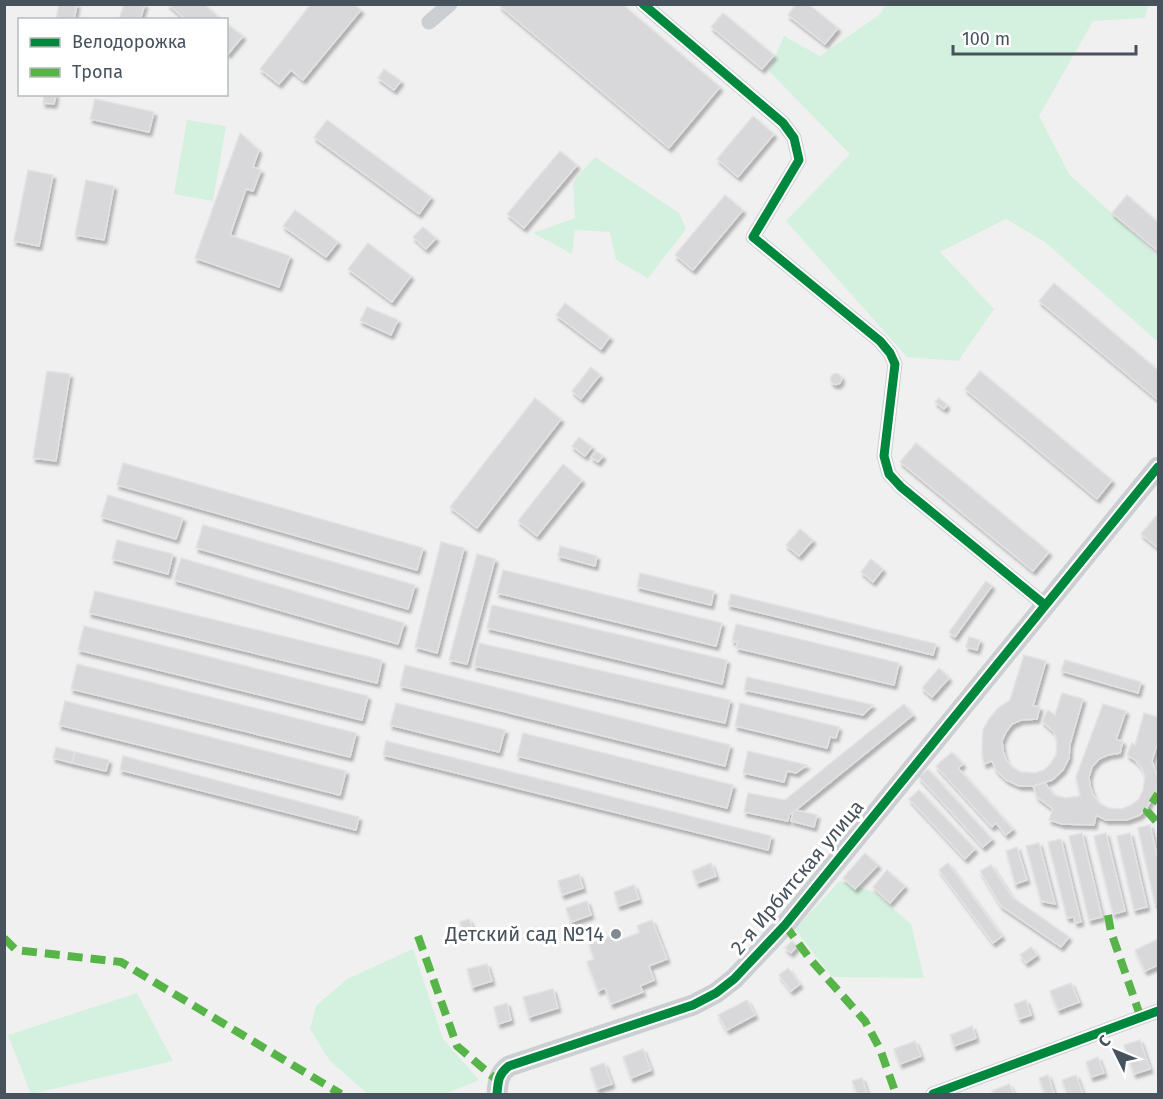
<svg xmlns="http://www.w3.org/2000/svg" width="1163" height="1099" viewBox="0 0 1163 1099" font-family="'Fira Sans',sans-serif">
<style>
.green{fill:#d4f0df}
.building{fill:#d8d8da;stroke:#e2e2e3;stroke-width:1.5;filter:url(#shadow)}
.lines{fill:none;stroke-linecap:round;stroke-linejoin:round}
.street{stroke:#cccfd1;stroke-width:15}
.secondary{stroke:#cccfd2;stroke-width:21}
.quiet{stroke:#57b448;stroke-width:8;stroke-dasharray:15 8;stroke-linecap:butt}
.cycleway-casing{stroke:#fff;stroke-width:13}
.cycleway{stroke:#00873e;stroke-width:9}
.poi-dot{fill:#828990;stroke:#fff;stroke-width:2}
.labels{text-anchor:middle;dominant-baseline:central;stroke-width:6;stroke-linejoin:round;paint-order:stroke}
.street-label{font-size:20px;fill:#47525d;stroke:#fff}
.poi-label{font-size:20px;fill:#47525d;stroke:#fff;text-anchor:end}
</style>
<defs>
<filter id="shadow"><feDropShadow dx="2.5" dy="4" stdDeviation="1.5" flood-color="#0004"/></filter>
</defs>
<rect width="100%" height="100%" fill="#f1f0f0"/>
<g class="green">
<polygon points="887,4 1148,5 1145,18 1093,21 1039,116 1069,174 1158,256 1158,342 1045,242 1006,219 940,252 994,309 958,361 907,357 786,221 850,154 769,71 784,36 820,56 879,15"/>
<polygon points="187,120 226,126 213,201 174,194"/>
<polygon points="595,157 679,213 686,229 648,278 616,260 610,232 575,230 572,254 533,233 575,218 573,182"/>
<polygon points="840,881 874,892 911,924 924,978 832,977 795,929"/>
<polygon points="413,949 443,1039 479,1080 447,1093 368,1094 330,1061 310,1029 316,1006 347,979"/>
<polygon points="137,993 173,1061 31,1094 8,1035"/>
</g>
<g class="building">
<polygon points="59,4 77,4 74,20 56,20"/>
<polygon points="124,4 145,4 140,20 119,20"/>
<polygon points="168,4 204,4 222,20 186,20"/>
<polygon points="311,4 353,4 361,10 303,80 291,70 279,84 260,69"/>
<polygon points="501,4 622,4 720,87 669,148 500,6"/>
<polygon points="796,4 808,4 838,28 825,44 788,15"/>
<polygon points="723,13 774,55 762,69 711,27"/>
<polygon points="226,23 243,36 228,54 226,53"/>
<polygon points="384,69 401,81 394,90 378,78"/>
<polygon points="44,94 56,94 54,104 43,103"/>
<polygon points="95,99 154,112 149,132 90,119"/>
<polygon points="753,116 774,134 738,177 717,159"/>
<polygon points="327,120 431,197 419,214 314,137"/>
<polygon points="240,133 259,150 253,167 261,170 253,191 246,189 230,235 290,256 279,287 195,258"/>
<polygon points="560,151 577,165 524,228 507,214"/>
<polygon points="28,170 53,175 39,246 14,241"/>
<polygon points="86,180 114,186 104,240 75,235"/>
<polygon points="725,195 743,210 693,270 675,255"/>
<polygon points="1127,195 1158,222 1158,251 1112,213"/>
<polygon points="295,210 338,242 326,257 283,226"/>
<polygon points="423,227 436,238 426,249 413,237"/>
<polygon points="368,243 411,276 392,302 348,269"/>
<polygon points="1054,283 1158,370 1158,400 1039,301"/>
<polygon points="565,303 610,337 601,349 556,315"/>
<polygon points="367,307 398,320 391,335 360,321"/>
<polygon points="591,367 600,375 581,399 572,391"/>
<polygon points="47,371 70,374 56,461 33,458"/>
<polygon points="980,371 1112,480 1097,499 965,389"/>
<circle cx="836" cy="379" r="5.5"/>
<polygon points="535,398 561,419 477,528 450,507"/>
<polygon points="939,398 947,405 944,409 935,402"/>
<polygon points="579,437 592,447 585,456 572,446"/>
<polygon points="916,443 1049,552 1033,571 900,462"/>
<polygon points="596,451 603,456 598,462 591,457"/>
<polygon points="123,463 423,548 417,570 117,485"/>
<polygon points="563,464 582,480 537,536 518,521"/>
<polygon points="108,495 183,518 176,539 101,517"/>
<polygon points="1156,516 1158,517 1158,548 1141,534"/>
<polygon points="203,525 415,585 408,609 196,548"/>
<polygon points="800,529 813,540 799,556 786,545"/>
<polygon points="117,540 173,554 168,574 112,559"/>
<polygon points="441,542 464,548 437,653 415,647"/>
<polygon points="560,546 597,556 595,566 558,556"/>
<polygon points="477,554 495,559 467,664 449,660"/>
<polygon points="181,558 404,623 398,644 174,580"/>
<polygon points="871,559 883,569 873,582 861,572"/>
<polygon points="503,570 722,623 716,646 497,593"/>
<polygon points="640,573 714,591 711,605 637,587"/>
<polygon points="986,581 992,586 955,637 949,632"/>
<polygon points="95,591 382,660 377,683 89,613"/>
<polygon points="731,594 936,644 933,655 728,605"/>
<polygon points="492,605 727,660 722,684 487,628"/>
<polygon points="736,624 899,663 894,685 736,648 738,642 732,641"/>
<polygon points="84,626 368,696 362,720 78,650"/>
<polygon points="969,637 980,640 977,650 966,647"/>
<polygon points="479,643 730,700 725,723 474,666"/>
<polygon points="1024,655 1046,661 1033,706 1040,707 1037,719 1021,720 1012,724 1006,732 1002,741 1003,751 1006,760 1012,767 1021,772 1035,773 1044,770 1051,763 1056,755 1057,741 1054,732 1042,721 1048,710 1055,715 1062,693 1083,699 1070,744 1069,758 1063,770 1052,780 1033,786 1019,786 1006,780 996,770 992,761 984,764 982,754 983,730 989,719 998,708 1010,700"/>
<polygon points="1065,660 1141,682 1138,693 1061,671"/>
<polygon points="77,664 356,733 350,757 71,689"/>
<polygon points="405,665 730,745 725,766 400,686"/>
<polygon points="939,668 949,678 932,697 922,688"/>
<polygon points="747,677 873,705 863,715 744,690"/>
<polygon points="65,701 346,771 340,795 59,725"/>
<polygon points="396,703 505,730 499,752 390,725"/>
<polygon points="740,703 839,727 836,738 830,737 827,748 735,726"/>
<polygon points="904,704 913,715 796,810 817,815 814,827 791,821 793,812 789,815 788,821 744,812 748,793 785,800"/>
<polygon points="1103,704 1126,711 1116,740 1123,741 1120,753 1108,755 1099,759 1092,767 1089,777 1090,786 1093,795 1099,803 1108,808 1122,809 1131,805 1139,799 1143,790 1145,776 1141,767 1135,760 1127,755 1132,743 1135,745 1144,713 1158,717 1158,741 1152,761 1158,778 1156,792 1146,809 1140,815 1127,820 1106,820 1096,815 1094,825 1062,824 1049,820 1053,809 1037,797 1033,786 1045,783 1054,795 1065,798 1080,796 1076,777"/>
<polygon points="523,733 733,785 727,808 517,756"/>
<polygon points="386,741 771,836 768,850 383,755"/>
<polygon points="56,747 75,752 72,763 53,758"/>
<polygon points="748,751 807,765 796,773 787,771 784,782 743,773"/>
<polygon points="75,752 109,760 106,771 72,763"/>
<polygon points="952,752 963,764 958,768 1013,829 1006,835 996,823 992,827 936,766"/>
<polygon points="123,756 359,817 356,830 120,770"/>
<polygon points="928,769 992,839 983,847 919,777"/>
<polygon points="919,790 975,849 965,859 909,799"/>
<polygon points="1150,825 1158,860 1158,904 1155,904 1138,828"/>
<polygon points="1082,833 1102,917 1089,920 1069,836"/>
<polygon points="1106,833 1125,911 1113,914 1094,836"/>
<polygon points="1130,833 1147,907 1134,910 1117,836"/>
<polygon points="1061,839 1081,922 1075,923 1074,917 1067,918 1048,842"/>
<polygon points="1039,843 1055,904 1041,901 1026,846"/>
<polygon points="1017,847 1027,880 1015,884 1006,851"/>
<polygon points="865,853 878,865 855,889 843,878"/>
<polygon points="711,863 716,876 697,883 692,871"/>
<polygon points="948,863 1002,936 993,943 939,870"/>
<polygon points="991,865 1012,897 1069,937 1061,947 1001,906 980,871"/>
<polygon points="887,870 905,886 890,903 873,887"/>
<polygon points="579,874 583,888 562,895 558,881"/>
<polygon points="634,885 639,899 618,906 614,892"/>
<polygon points="587,901 591,915 571,922 566,908"/>
<polygon points="469,919 474,932 464,936 460,922"/>
<polygon points="652,920 667,959 649,966 654,980 640,986 643,992 611,1004 605,988 598,991 587,962 594,959 589,944 612,935 615,942 640,932 637,926"/>
<polygon points="1158,939 1158,965 1145,971 1135,950"/>
<polygon points="792,941 797,946 791,953 785,948"/>
<polygon points="1031,947 1037,955 1026,963 1020,955"/>
<polygon points="487,964 492,981 472,987 467,969"/>
<polygon points="788,968 800,984 791,991 779,975"/>
<polygon points="1071,983 1079,1002 1058,1010 1050,991"/>
<polygon points="553,989 558,1008 529,1017 523,997"/>
<polygon points="747,1000 755,1015 727,1030 718,1015"/>
<polygon points="1026,1000 1031,1015 1019,1019 1014,1004"/>
<polygon points="507,1003 511,1020 498,1024 494,1007"/>
<polygon points="972,1026 976,1038 954,1046 950,1035"/>
<polygon points="1140,1040 1150,1069 1134,1074 1124,1045"/>
<polygon points="915,1041 921,1056 900,1064 894,1049"/>
<polygon points="643,1049 651,1070 631,1078 623,1057"/>
<polygon points="1098,1057 1104,1073 1091,1077 1086,1062"/>
<polygon points="604,1063 612,1084 597,1089 590,1068"/>
<polygon points="1048,1075 1054,1093 1045,1094 1039,1078"/>
<polygon points="1076,1075 1083,1094 1067,1094 1062,1080"/>
<polygon points="862,1078 867,1093 857,1094 852,1081"/>
<polygon points="1009,1084 1014,1094 994,1094 992,1091"/>
</g>
<g class="lines">
<g class="street">
<polyline points="643,4 783,123 794,138 799,160 753,237 880,341 890,353 895,364 884,456 889,474 901,487 1045,605"/>
<polyline points="429,22 450,4"/>
<polyline points="933,1094 1158,1011"/>
</g>
<path class="secondary" d="M497,1094C498,1082 498,1074 509,1066L693,1005L716,993L734,979L785,925L1158,467"/>
<g class="quiet">
<polyline points="1156,821 1147,811 1158,794"/>
<polyline points="1108,915 1111,932 1141,1018"/>
<polyline points="785,925 810,959 865,1021 880,1049 896,1094"/>
<polyline points="418,936 457,1046 498,1081"/>
<polyline points="4,938 16,950 121,962 341,1094"/>
</g>
<defs>
<g id="cycleway">
<polyline points="643,4 783,123 794,138 799,160 753,237 880,341 890,353 895,364 884,456 889,474 901,487 1045,605"/>
<path d="M497,1094C498,1082 498,1074 509,1066L693,1005L716,993L734,979L785,925L1158,467"/>
<polyline points="933,1094 1158,1011"/>
</g>
</defs>
<use href="#cycleway" class="cycleway-casing"/>
<use href="#cycleway" class="cycleway"/>
</g>
<circle class="poi-dot" cx="616" cy="934" r="6"/>
<g class="labels">
<g class="street-label">
<text transform="translate(797 877) rotate(-50)">2-я Ирбитская улица</text>
</g>
<g class="poi-label">
<text x="604" y="934">Детский сад №14</text>
</g>
</g>
<rect width="1163" height="1099" fill="none" stroke="#47525d" stroke-width="12"/>
<rect x="18" y="18" width="210" height="78" fill="#ffffff" stroke="#b5babe" stroke-width="1.5"/>
<rect x="30" y="38" width="30" height="9" fill="#00873e" stroke="#b5babe" stroke-width="1.5"/>
<text x="72" y="48" font-size="18" fill="#47525d">Велодорожка</text>
<rect x="30" y="68" width="30" height="9" fill="#57b448" stroke="#b5babe" stroke-width="1.5"/>
<text x="72" y="78" font-size="18" fill="#47525d">Тропа</text>
<g transform="translate(1115 1051) rotate(313)" stroke="#ffffff" stroke-width="4.5" paint-order="stroke">
<path d="M0-4.5L10 22L0 15L-10 22Z" fill="#47525d"/>
<text y="-9" font-size="16" font-weight="bold" text-anchor="middle" fill="#47525d">С</text>
</g>
<path d="M953 45v9h183v-9" fill="none" stroke="#47525d" stroke-width="3"/>
<text x="962" y="45" font-size="18" fill="#47525d" stroke="#ffffff" stroke-width="4.5" paint-order="stroke">100 m</text>
</svg>
